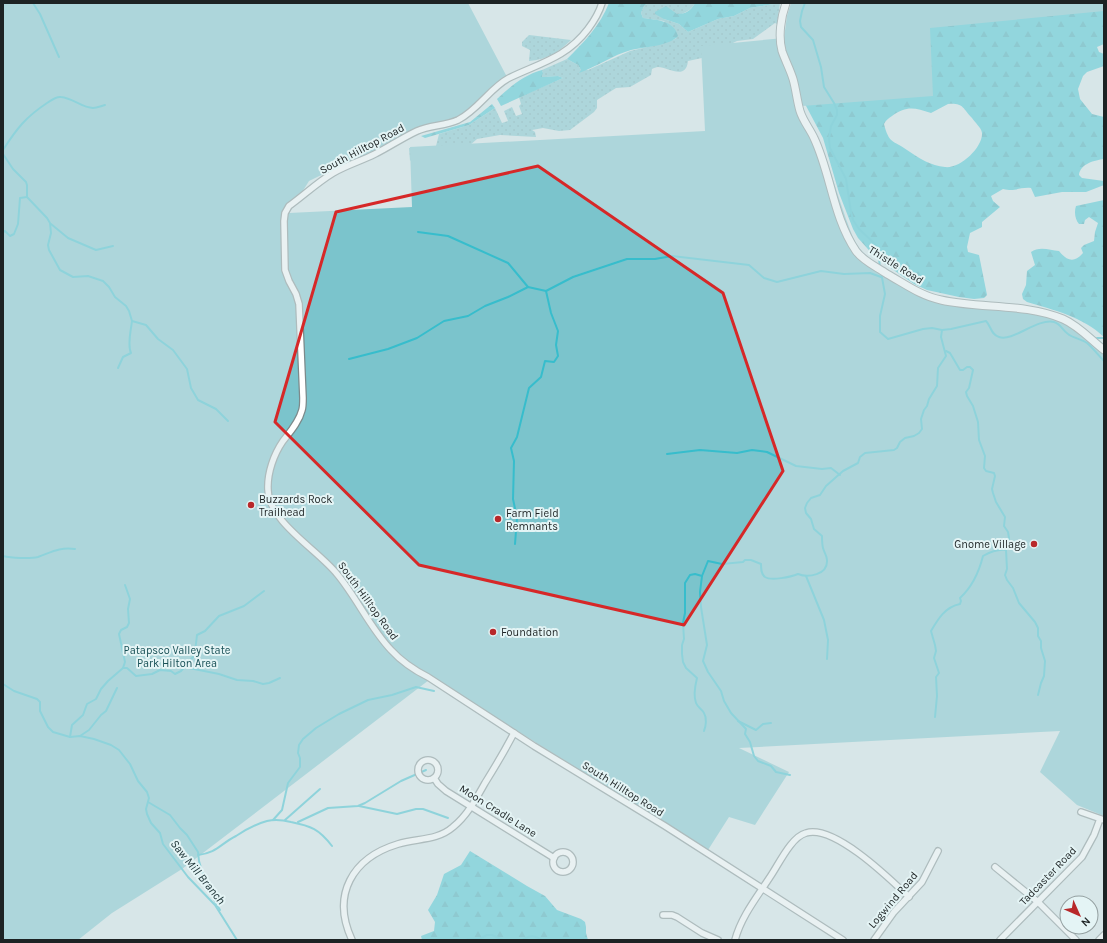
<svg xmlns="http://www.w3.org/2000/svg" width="1107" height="943" viewBox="0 0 1107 943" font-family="Karla,sans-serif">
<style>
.grass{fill:url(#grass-dots)}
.forest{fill:url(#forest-firs);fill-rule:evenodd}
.green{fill:#7bc4cc}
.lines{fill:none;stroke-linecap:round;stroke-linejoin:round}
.stream{stroke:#37bdcc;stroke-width:2}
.minor-casing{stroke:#7c8a8b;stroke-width:8}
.tertiary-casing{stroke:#7c8a8b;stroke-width:9}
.minor{stroke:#fff;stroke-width:5.5}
.tertiary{stroke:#fff;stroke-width:7}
.marked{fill:none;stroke:#d62828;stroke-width:3;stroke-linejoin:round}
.poi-dot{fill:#b8282a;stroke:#e4f4f5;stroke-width:1.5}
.labels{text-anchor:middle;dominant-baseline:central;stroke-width:4;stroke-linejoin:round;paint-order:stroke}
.street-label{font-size:11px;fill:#1d2324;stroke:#e4f4f5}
.poi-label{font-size:11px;fill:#1d2324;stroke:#e4f4f5;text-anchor:start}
.park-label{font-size:11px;fill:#174f55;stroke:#e4f4f5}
.water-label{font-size:12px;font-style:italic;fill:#1c3235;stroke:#e4f4f5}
</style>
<defs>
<pattern id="grass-dots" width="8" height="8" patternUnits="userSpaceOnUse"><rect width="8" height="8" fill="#7bc4cc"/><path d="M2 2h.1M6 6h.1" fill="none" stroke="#6aa8af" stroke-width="1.8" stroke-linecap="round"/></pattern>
<pattern id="forest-firs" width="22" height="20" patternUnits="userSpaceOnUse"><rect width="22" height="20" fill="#3fc3d1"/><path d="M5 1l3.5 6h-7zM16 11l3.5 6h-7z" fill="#37a7b3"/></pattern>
</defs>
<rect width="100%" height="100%" fill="#d7e6e8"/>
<g class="grass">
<path d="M648,3H695C689,15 675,15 664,19L679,24L688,32L718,19L734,16L750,8L780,3L777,24L775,23L753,39L737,41L702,58L688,61C686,81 668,67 658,67C656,67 654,68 652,69L651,75L630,87L616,88L597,100V108L594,112L570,130L559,131L543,128L532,130L535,132L536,137L500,135L477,139L469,146L412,159L410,161L409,148L436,146L439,134L469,125L495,108L502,123L508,121L504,111L512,107L516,116L522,114L519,106L521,104L519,97L563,78L558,76L542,77L543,73L542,70L567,59L578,65L581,70H588L630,51L656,45L675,39L676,38L664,21L643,18L641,13L644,6Z"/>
<path d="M529,35L571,40C559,52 546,60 529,61L530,50L522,46V42Z"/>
</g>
<g class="forest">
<path d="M609,3H648L644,6L641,13L643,18C656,20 674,20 678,36C670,46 643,47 631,50C613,55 596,67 579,73L581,70L578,65L567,59C584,42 600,26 609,3Z"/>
<path d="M695,3H780L750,8L734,16L718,19L688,32L679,24L664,19L655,14V12L666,6L677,14C685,14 691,11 695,3Z"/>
<path d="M1104,3V44L1097,47L1099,52L1104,54V66L1087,72L1083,76L1078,89L1080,99L1092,114L1104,117V159C1095,160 1080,164 1079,175L1082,178L1104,181V185L1086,192H1062L1035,197L1031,188C1019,187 1016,192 1003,189L991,196L993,201L1000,207L982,222V227L970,233L967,247L968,252L979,255L987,295L984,298L974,299L959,297L927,290L914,284L876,258L858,238L853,229L839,193L823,138L805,104L789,26ZM948,104C964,103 962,108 972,118C975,123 981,127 982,133C983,147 960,169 945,167C931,166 919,158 907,150C893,140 889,144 884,124C886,120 889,118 892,116C907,105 915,108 931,113Z"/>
<path d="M542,70L543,73L542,77L558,76L563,78L501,106L497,99C511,86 524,75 542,70Z"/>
<polygon points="492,104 495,108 469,125 425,138 421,136 470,122"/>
<path d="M1104,200V337C1083,317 1054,310 1027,302L1023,299L1022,294L1026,285L1027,271L1035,265L1031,252C1039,246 1050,250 1059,251C1066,260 1074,264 1083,253L1081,248L1084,245L1094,241L1095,232L1098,223L1089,217L1085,220L1084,224H1079C1075,219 1074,212 1076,206Z"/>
<polygon points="470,851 527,886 545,896 557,910 581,919 585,922 586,927 586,933 588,940 422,940 421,936 434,931 435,922 428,910 437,895 444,874 461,865"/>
</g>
<path class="green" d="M3,3H468L507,77L469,110L458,117L440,123L370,154L344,164L309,181L289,213L412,207L410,147L705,131L701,46L784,38L787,16L791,3H1104V11L930,28L933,96L802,106C806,120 816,131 821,144C830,168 837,194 846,219C850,229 853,240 860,249C869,260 883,268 896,276C911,285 927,295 945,298C982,304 1026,302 1062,315C1077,321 1091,334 1104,344V816L1077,805L1040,772L1060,731L739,748L789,772L755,825L729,817L708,850L434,679L429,680L182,869L112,913L78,940H3Z"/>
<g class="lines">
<g class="stream">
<polyline points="33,3 40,14 59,57"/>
<polyline points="805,3 802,11 800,21 801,27 813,40 821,67 824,87 834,103 837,110 837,115 831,126 829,139 830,148 846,179 851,212 853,220 859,229 875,244 878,249 880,268"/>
<path d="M3,150C17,128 26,117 47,103C52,100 56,96 61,97C73,98 82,108 93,108C97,108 101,106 105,105"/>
<polyline points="3,154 13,169 26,182 27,185 27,197 47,218 50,223 51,233 48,245 49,250 60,270 73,277 88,276 103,281 109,287 115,297 126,306 129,311 132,321 146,325 158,339 173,350 187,369 191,388 198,400 216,409 228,421"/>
<polyline points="51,224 68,238 96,250 113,246"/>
<polyline points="3,232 5,231 10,236 14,234 18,224 20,198 27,197"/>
<polyline points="418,232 448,236 508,263 528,287"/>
<path d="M881,272L885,294L880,316V332L888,339L923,329L932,328L942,330L951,329L986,321C991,326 991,335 999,337C1013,342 1037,318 1054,322C1061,324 1062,330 1068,334C1073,338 1081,339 1087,343C1093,348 1098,355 1104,361"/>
<polyline points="1097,338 1104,338"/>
<polyline points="946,351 950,353 960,370 963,370 967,367 970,367 973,370 969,388 966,392 967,396 973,406 978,422 979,440 985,456 984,468 986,471 994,473 995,476 992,489 993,493 996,502 1005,517 1004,526 1008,532 1009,538 1006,550 1007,569 1005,575 1007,580 1013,588 1019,603 1035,622 1038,628 1038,636 1041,641 1041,648 1045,661 1044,676 1041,683 1038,695"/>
<polyline points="349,359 388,349 417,338 444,321 468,316 485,306 508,297 528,287 546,291 573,277 627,259 655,259 672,256 749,265 764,278 777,282 821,271 844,274 870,273 881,277"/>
<path d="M118,368L123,357L131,353C127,345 131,330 132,321"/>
<polyline points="667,454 700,450 737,453 752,450 767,452 796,466 822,469 831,468 840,475"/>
<polyline points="515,544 517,518 513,499 514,461 511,448 517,437 529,388 541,377 545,361 554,362 558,356 556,345 558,331 551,313 546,291"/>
<path d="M3,556C11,558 30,559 38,557C52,552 59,547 75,549"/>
<path d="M702,576L695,574L690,575L685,583V613L683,623L684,639L682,645V654L683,662L686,668L697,678C695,686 693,695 696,703C698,708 702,709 704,713C707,718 706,726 704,731"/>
<polyline points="806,576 824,620 828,640 827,659"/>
<polyline points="184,667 219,674 237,680 253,681 263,684 269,683 280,678"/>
<polyline points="123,668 127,668 136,676 152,674 160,670 171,671 175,674 181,671 193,657 195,652 197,635 205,631 219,616 244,606 264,591"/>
<polyline points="3,684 14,691 37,699 40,702 40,711 48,727 53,732 70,737 80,736 94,739 111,745 119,750 130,764 138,781 147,792 149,798 146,809 147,814 151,823 160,833 163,844 188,877 215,905 237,940"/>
<path d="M935,717L937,696L936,677L939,673L934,658L936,651L935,645L931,631C938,619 945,607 960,604L961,601L960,598C972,587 979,572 983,556C990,552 997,549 1006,550"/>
<polyline points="738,721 756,730 763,724 771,723"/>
<polyline points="80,736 89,730 101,715 106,711 117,688"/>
<polyline points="70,737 72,725 83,715 87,704 96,699 101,689 108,681 123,668 125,662 119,634 121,630 127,627 129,623 128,609 130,599 125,585"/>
<path d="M790,775L776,772L771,766L758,761L754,756L750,742L745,734L746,729L731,713L724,701L721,691L708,672L703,661L707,645L701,607L700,592L702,576L708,561L722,564L743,562L745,560H751L761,564C761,569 761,574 765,577C771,581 791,577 798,574C808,578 828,575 827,560C827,556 824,552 823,548C822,544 822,540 822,536L814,529L811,519L806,513L805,508L807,503L811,498L820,495L826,486L843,471L858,463L860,457L865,453L894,450L897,448L900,442L905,438L914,436L919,433L922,429L921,419L924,410L927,406L929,399L937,386L938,368L946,356L941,337L942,330"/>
<polyline points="148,802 170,815 180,828 187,835 198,852 199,861 207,888 220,910"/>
<polyline points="359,806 397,814 416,809 423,809 448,818"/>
<polyline points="273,820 282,810 288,783 300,767 300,758 298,753 299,745 303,739 316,728 339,714 368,700 392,695 416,687 434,691"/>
<polyline points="285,820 320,789"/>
<polyline points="298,822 328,808 358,806 365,803 401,781 426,770"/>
<path d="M198,855C217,853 220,844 236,836C245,830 256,824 267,821C275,819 283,820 291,822C311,826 319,829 332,846"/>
<polyline points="466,940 468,939 479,939 487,935 492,935 503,940"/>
<path d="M522,940C530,935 534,935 542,940"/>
</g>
<defs>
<g id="minor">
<path d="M602,3C599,13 594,21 588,29C566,58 540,63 509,78C490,88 478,110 458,120C445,126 430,125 417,131C402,138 389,147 375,154C361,161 347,165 333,173C318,182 304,195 289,206L285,213L284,221L285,270L289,281L296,294L299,304L303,398C303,402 303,407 302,410C299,422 290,432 283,441C274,454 267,473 268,490C269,522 318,550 337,574C357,598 370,628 391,650C402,662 414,670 428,677L534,746L665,826L843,940"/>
<circle cx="428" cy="770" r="10"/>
<polyline points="434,778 438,784 446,791 554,858"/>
<polyline points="1081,812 1104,820"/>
<circle cx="563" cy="862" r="10"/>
<polyline points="995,867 1038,902 1076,940"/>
<polyline points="663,915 672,915 677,917 702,933 718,940"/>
<path d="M352,940C331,895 352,858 398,844C417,838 437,841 453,827C467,816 476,799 485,783C495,767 505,750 514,733"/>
<path d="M735,940C741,917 757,897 770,877C779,864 791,837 806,833C834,824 890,879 909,897"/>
<polyline points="874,940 894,912 922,882 938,851"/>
<polyline points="1000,940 1082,857 1094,835 1100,819"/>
<polyline points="1099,940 1104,935"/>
</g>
<path id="tertiary" d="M786,3C781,17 778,36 782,51C785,60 790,69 793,79C796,89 797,101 800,111C803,121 810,129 814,138C831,174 833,217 856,251C863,261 877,267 887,274C905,284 921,296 941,300C981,309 1025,303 1063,319C1079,326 1091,340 1104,350"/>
</defs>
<use href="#minor" class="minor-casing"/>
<use href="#tertiary" class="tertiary-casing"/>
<use href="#minor" class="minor"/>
<use href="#tertiary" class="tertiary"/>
</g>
<path d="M0 0H1107V943H0ZM538,166L723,293L783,471L684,625L419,565L275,422L336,212Z" fill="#d7e6e8" fill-opacity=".55" fill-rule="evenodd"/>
<path class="marked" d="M538,166L723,293L783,471L684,625L419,565L275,422L336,212Z"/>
<g class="poi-dot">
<circle cx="251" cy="505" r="4"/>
<circle cx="498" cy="519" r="4"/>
<circle cx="1034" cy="544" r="4"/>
<circle cx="493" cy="632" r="4"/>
</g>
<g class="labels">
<g class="street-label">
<text transform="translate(362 149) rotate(-28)">South Hilltop Road</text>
<text transform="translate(896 265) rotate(32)">Thistle Road</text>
<text transform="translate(368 601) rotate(54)">South Hilltop Road</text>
<text transform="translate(623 789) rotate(32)">South Hilltop Road</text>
<text transform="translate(498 811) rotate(32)">Moon Cradle Lane</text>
<text transform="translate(1048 876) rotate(-46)">Tadcaster Road</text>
<text transform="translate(893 900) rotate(-50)">Logwind Road</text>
</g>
<g class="poi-label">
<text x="259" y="499">Buzzards Rock<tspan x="259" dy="13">Trailhead</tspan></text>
<text x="506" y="513">Farm Field<tspan x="506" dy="13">Remnants</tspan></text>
<text x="1026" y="544" text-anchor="end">Gnome Village</text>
<text x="501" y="632">Foundation</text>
</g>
<g class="park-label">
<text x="177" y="650">Patapsco Valley State<tspan x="177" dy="13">Park Hilton Area</tspan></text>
</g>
<g class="water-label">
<text transform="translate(198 872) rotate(51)">Saw Mill Branch</text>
</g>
</g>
<rect width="1107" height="943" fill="none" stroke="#1d2324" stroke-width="8"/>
<g transform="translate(1079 915) rotate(135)"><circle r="19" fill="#e4f4f5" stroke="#94a0a1"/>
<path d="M0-3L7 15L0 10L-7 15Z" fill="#b8282a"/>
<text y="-6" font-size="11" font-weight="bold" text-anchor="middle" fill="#1d2324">N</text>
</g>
</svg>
